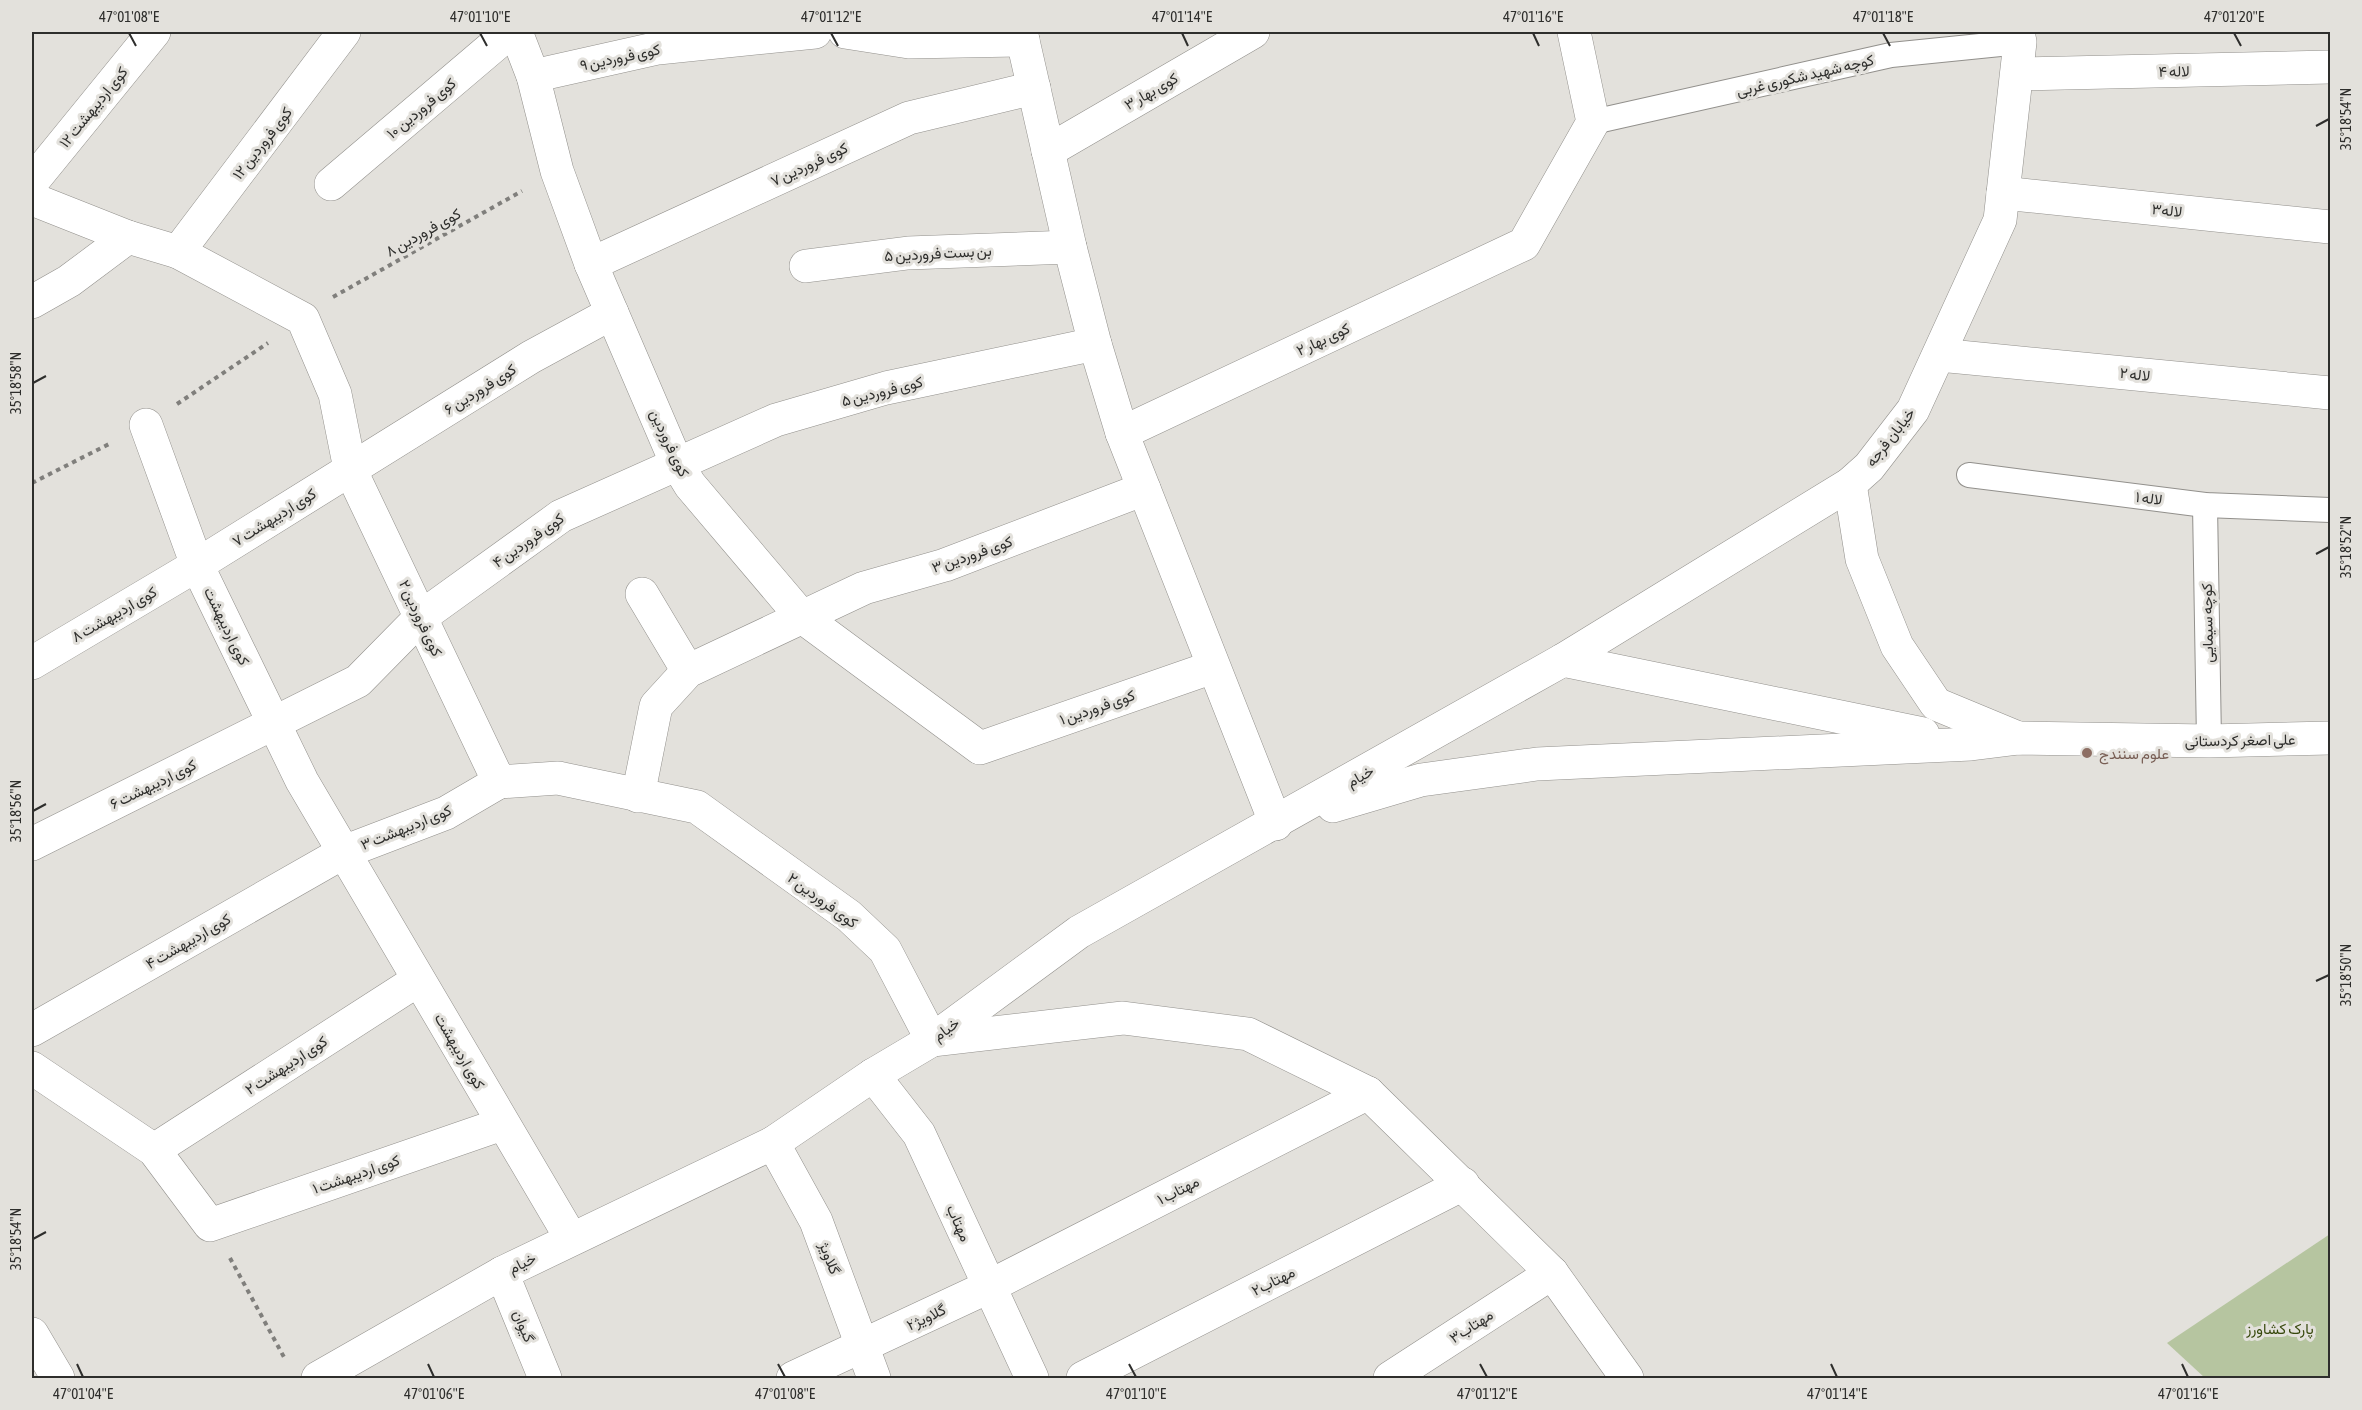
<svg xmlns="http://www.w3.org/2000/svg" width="2362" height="1410" viewBox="0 0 2362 1410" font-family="'Asap Condensed',Vazirmatn,sans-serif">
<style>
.green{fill:#b6c5a0}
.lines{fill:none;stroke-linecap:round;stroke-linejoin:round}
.service-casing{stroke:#92908c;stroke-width:26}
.minor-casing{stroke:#92908c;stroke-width:34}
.tertiary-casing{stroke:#92908c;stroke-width:34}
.path{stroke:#807f7c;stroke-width:4;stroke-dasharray:4.5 4.5;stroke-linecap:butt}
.service{stroke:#fff;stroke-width:24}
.minor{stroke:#fff;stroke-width:33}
.tertiary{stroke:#fff;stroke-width:33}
.ticks{fill:none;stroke:#2e2e2c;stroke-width:2}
.education-dot{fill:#8d6e63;stroke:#e3e1dc;stroke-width:2}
.labels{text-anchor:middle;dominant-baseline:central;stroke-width:6;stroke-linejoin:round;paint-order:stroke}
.street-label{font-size:15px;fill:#2e2e2c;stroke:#e3e1dc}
.education-label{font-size:15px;fill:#785e54;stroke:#e3e1dc;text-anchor:start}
.park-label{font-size:15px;fill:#37480c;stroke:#e3e1dc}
.neatline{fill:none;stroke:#2e2e2c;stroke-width:2}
.ticks-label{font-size:15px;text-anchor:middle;fill:#2e2e2c}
</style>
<rect width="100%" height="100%" fill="#e3e1dc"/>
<polygon class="green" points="2330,1234 2330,1378 2205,1378 2167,1343"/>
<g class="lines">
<defs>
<g id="service">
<polyline points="1593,122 1891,55 2020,42"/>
<polyline points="1969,475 2205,505 2330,510"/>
<polyline points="2205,505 2209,741"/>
</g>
<g id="minor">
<polyline points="516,32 533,76 557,171 591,264 676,462 690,485 801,616 980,748 1213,667"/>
<polyline points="845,32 909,42 1023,40"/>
<polyline points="1021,32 1070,247 1095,344 1122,433 1276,824"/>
<polyline points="2017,74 2330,67"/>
<polyline points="533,76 658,48 815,32"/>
<polyline points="1048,151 1253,32"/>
<polyline points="32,182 154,32"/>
<polyline points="331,184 510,32"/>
<polyline points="2003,193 2330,227"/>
<polyline points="32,199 128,237 178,252 303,319 335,394 350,469 499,782 558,778 697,807 849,916 885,950 932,1040 1123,1018 1248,1034 1368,1093 1552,1273 1627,1378"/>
<polyline points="178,252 344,32"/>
<polyline points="591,264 909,118 1034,88"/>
<polyline points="806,266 908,253 1070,247"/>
<polyline points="32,302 69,281 128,237"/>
<polyline points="1939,355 2330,393"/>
<polyline points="146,425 197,565 302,781 571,1238"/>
<polyline points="1122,433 1524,244 1593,122 1574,32"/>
<polyline points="642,594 688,671"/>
<polyline points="32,663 197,565 531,357 612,313"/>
<polyline points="638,796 656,706 688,671 864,588 945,565 1144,489"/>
<polyline points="32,844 358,681 421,617 561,516 776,420 886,388 1095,344"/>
<polyline points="32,1030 344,852 446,813 499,782"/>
<polyline points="32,1068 154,1150 210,1225 502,1124"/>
<polyline points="873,1075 919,1134 1032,1378"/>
<polyline points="773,1143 816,1221 874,1378"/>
<polyline points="154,1150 418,980"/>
<polyline points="502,1273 545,1378"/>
<polyline points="32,1334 58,1378"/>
<polyline points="793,1378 988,1287 1368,1093"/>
<polyline points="1083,1378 1463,1184"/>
<polyline points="1390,1378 1552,1273"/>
</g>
<g id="tertiary">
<polyline points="1850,484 1862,559 1897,646 1936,704 2018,738"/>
<polyline points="1563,660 1923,734"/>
<polyline points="1333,806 1421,780 1537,764 1971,744 2019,738 2209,741 2330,738"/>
<polyline points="318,1378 502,1273 773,1143 873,1075 932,1040 1079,932 1563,660 1850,484 1869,467 1913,410 2000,220 2020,42 2018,32"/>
</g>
</defs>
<use href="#service" class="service-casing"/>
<use href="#minor" class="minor-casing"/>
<use href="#tertiary" class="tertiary-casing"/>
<g class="path">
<polyline points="333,297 522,191"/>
<polyline points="177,404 268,343"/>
<polyline points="32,483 111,443"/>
<polyline points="230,1258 285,1359"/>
</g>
<use href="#service" class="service"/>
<use href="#minor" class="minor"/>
<use href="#tertiary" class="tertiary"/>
</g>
<path class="ticks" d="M129,33L136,46M480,33L487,46M831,33L838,46M1182,33L1188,46M1533,33L1539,46M1883,33L1890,46M2234,33L2241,46M2316,126L2329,119M33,383L46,376M2316,554L2329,547M33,811L46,804M2316,981L2329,975M33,1239L46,1232M77,1364L83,1377M428,1364L434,1377M778,1364L785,1377M1129,1364L1136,1377M1480,1364L1487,1377M1831,1364L1837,1377M2182,1364L2188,1377"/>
<circle class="education-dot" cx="2087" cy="753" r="6"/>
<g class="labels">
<g class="street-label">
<text transform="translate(620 57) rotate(-12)">کوی فروردین ۹</text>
<text transform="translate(2174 71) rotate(-1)">لاله ۴</text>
<text transform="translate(1805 75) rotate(-13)">کوچه شهید شکوری غربی</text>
<text transform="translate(1151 91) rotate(-30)">کوی بهار ۳</text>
<text transform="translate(93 107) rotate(-51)">کوی اردیبهشت ۱۲</text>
<text transform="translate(421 108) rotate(-40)">کوی فروردین ۱۰</text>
<text transform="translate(262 143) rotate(-52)">کوی فروردین ۱۲</text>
<text transform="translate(809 164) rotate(-25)">کوی فروردین ۷</text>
<text transform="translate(2167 210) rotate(6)">لاله۳</text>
<text transform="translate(423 232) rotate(-29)">کوی فروردین ۸</text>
<text transform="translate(938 253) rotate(-3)">بن بست فروردین ۵</text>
<text transform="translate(1323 339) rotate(-25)">کوی بهار ۲</text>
<text transform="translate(2135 374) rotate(6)">لاله ۲</text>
<text transform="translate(480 389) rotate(-32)">کوی فروردین ۶</text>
<text transform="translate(882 391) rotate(-14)">کوی فروردین ۵</text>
<text transform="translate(1890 437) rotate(-52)">خیابان فرجه</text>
<text transform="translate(670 443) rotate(65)">کوی فروردین</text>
<text transform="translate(2149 498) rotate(7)">لاله ۱</text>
<text transform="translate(274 517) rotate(-32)">کوی اردیبهشت ۷</text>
<text transform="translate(528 540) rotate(-35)">کوی فروردین ۴</text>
<text transform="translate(972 554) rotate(-19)">کوی فروردین ۳</text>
<text transform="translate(114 614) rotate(-30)">کوی اردیبهشت ۸</text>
<text transform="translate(421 618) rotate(65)">کوی فروردین ۲</text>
<text transform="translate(2207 623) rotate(-91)">کوچه سیمایی</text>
<text transform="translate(227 626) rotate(64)">کوی اردیبهشت</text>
<text transform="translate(1097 707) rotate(-19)">کوی فروردین ۱</text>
<text transform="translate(2240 740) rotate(-1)">علی اصغر کردستانی</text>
<text transform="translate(1360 776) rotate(-30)">خیام</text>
<text transform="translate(153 784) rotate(-26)">کوی اردیبهشت ۶</text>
<text transform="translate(406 827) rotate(-22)">کوی اردیبهشت ۳</text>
<text transform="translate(823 900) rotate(36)">کوی فروردین ۲</text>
<text transform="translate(188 941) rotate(-30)">کوی اردیبهشت ۴</text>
<text transform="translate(946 1029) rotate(-36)">خیام</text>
<text transform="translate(460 1051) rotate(60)">کوی اردیبهشت</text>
<text transform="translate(286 1065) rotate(-33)">کوی اردیبهشت ۲</text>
<text transform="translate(356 1174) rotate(-19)">کوی اردیبهشت ۱</text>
<text transform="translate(1178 1190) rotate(-27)">مهتاب ۱</text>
<text transform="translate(959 1223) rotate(66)">مهتاب</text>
<text transform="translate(830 1258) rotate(69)">گلاویژ</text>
<text transform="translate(522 1263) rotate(-27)">خیام</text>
<text transform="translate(1273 1281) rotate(-27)">مهتاب۲</text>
<text transform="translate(926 1317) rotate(-25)">گلاویژ۲</text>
<text transform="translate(524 1326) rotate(68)">گیوان</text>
<text transform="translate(1471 1326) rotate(-33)">مهتاب۳</text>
</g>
<g class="education-label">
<text x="2099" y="753">علوم سنندج</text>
</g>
<g class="park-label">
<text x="2280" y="1328">پارک کشاورز</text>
</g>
</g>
<rect width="2362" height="1410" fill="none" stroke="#e3e1dc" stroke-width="66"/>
<rect x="33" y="33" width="2296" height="1344" class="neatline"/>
<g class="ticks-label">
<text x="129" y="22">47°01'08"E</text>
<text x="480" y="22">47°01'10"E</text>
<text x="831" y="22">47°01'12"E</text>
<text x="1182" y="22">47°01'14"E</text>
<text x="1533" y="22">47°01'16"E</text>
<text x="1883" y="22">47°01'18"E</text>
<text x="2234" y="22">47°01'20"E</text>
<text transform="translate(2346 119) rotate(-90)" y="5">35°18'54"N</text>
<text transform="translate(16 383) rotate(-90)" y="5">35°18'58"N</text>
<text transform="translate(2346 547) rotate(-90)" y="5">35°18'52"N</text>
<text transform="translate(16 811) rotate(-90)" y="5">35°18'56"N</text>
<text transform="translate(2346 975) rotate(-90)" y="5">35°18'50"N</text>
<text transform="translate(16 1239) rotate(-90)" y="5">35°18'54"N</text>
<text x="83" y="1399">47°01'04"E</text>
<text x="434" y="1399">47°01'06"E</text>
<text x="785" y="1399">47°01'08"E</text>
<text x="1136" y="1399">47°01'10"E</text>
<text x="1487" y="1399">47°01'12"E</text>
<text x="1837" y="1399">47°01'14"E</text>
<text x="2188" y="1399">47°01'16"E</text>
</g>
</svg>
